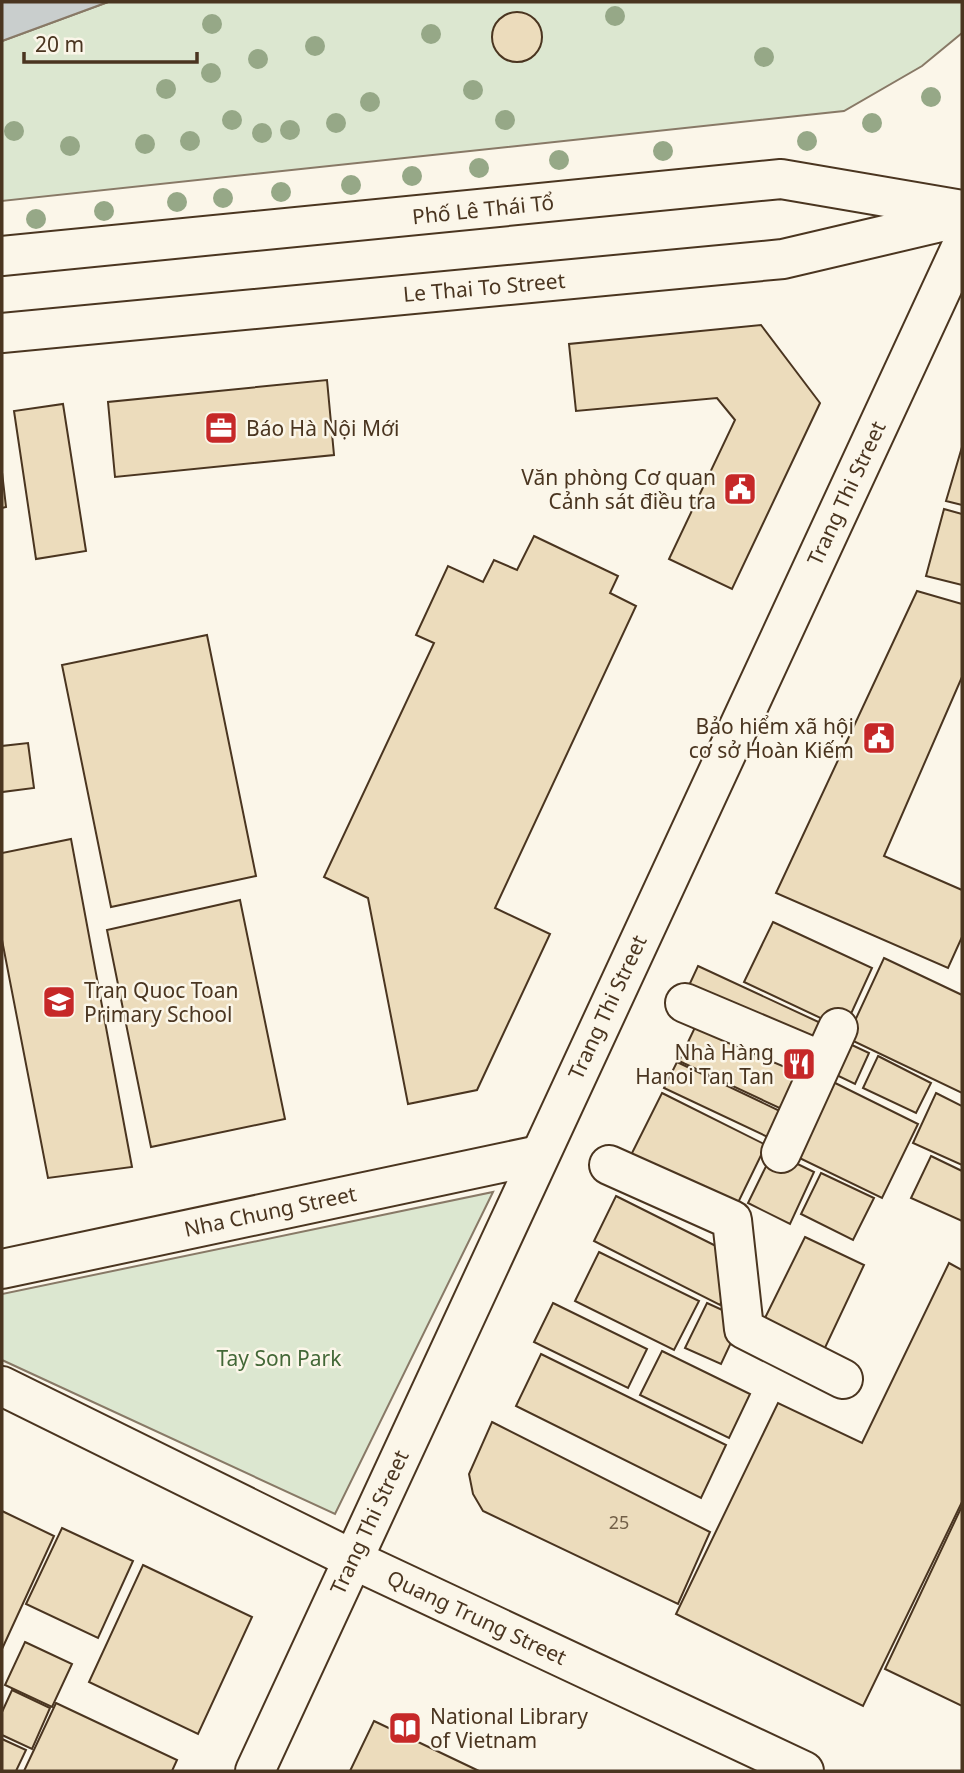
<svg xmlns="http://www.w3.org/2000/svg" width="964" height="1773" viewBox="0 0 964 1773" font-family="'Noto Sans',sans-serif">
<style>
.green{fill:#dce7d0;stroke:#887966;stroke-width:2}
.water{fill:#c9cecd;stroke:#887966;stroke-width:2}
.building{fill:#ecdcbc;stroke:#4a3520;stroke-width:2}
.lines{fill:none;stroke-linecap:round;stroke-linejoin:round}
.minor-casing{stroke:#4a3520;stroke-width:42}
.tertiary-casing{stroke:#4a3520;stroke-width:42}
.secondary-casing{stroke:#4a3520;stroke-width:42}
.minor{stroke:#fbf6e9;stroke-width:38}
.tertiary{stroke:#fbf6e9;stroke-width:38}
.secondary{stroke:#fbf6e9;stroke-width:38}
.tree{fill:#96a887}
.labels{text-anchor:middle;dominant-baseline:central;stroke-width:5;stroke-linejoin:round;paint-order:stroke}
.number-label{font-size:18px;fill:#725f47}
.street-label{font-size:21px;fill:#4a3520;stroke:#fbf6e9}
.poi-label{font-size:21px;fill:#4a3520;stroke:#fbf6e9;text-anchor:start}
.park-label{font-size:21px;fill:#436837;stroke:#fbf6e9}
</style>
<rect width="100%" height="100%" fill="#fbf6e9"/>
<g class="green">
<polygon points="108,2 962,2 962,33 922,66 844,111 2,201 2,41"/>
<polygon points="493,1192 335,1514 2,1360 2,1294"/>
</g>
<polygon class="water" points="2,2 108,2 2,41"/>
<g class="building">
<circle cx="517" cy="37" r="25"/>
<polygon points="761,325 820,403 732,589 669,559 735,420 717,398 576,411 569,344"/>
<polygon points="327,380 334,455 115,477 108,402"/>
<polygon points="63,404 86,551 36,559 14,411"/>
<polygon points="962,447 962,505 946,501"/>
<polygon points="2,472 6,507 2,508"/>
<polygon points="944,509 962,514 962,585 926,576"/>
<polygon points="534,536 618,576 610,593 636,606 495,908 550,934 477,1090 408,1104 368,898 324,877 434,643 416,635 448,566 483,582 494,560 517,570"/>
<polygon points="917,591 962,604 962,677 884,856 962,890 962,937 948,968 776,893"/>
<polygon points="207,635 256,876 111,907 62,665"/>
<polygon points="28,743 34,788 2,792 2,746"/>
<polygon points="71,839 132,1167 48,1178 2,940 2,853"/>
<polygon points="240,900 285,1119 151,1147 107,930"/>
<polygon points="773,922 872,968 844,1029 744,982"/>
<polygon points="884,958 962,995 962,1093 847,1038"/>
<polygon points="698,966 825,1025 806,1066 679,1007"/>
<polygon points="698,1021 805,1072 786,1111 679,1061"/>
<polygon points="837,1038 869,1053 855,1084 822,1068"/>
<polygon points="878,1056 931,1083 916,1113 863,1088"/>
<polygon points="677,1062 784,1113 772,1139 664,1088"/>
<polygon points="821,1076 918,1124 882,1198 785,1151"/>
<polygon points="662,1093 766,1145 733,1213 628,1161"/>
<polygon points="936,1093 962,1106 962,1165 913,1143"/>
<polygon points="773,1152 814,1172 790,1224 748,1203"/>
<polygon points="931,1156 962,1171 962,1221 911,1198"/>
<polygon points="821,1173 874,1198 853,1240 801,1214"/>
<polygon points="616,1196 742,1259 720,1305 594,1241"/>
<polygon points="805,1237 864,1265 823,1352 763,1322"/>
<polygon points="599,1252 699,1301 674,1350 575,1301"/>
<polygon points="949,1263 962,1270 962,1502 863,1706 676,1614 778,1403 862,1443"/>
<polygon points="553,1303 647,1349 628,1388 534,1342"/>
<polygon points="707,1303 742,1319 721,1364 685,1348"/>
<polygon points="662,1351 750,1394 729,1438 640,1395"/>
<polygon points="541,1354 726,1445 701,1498 516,1406"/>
<polygon points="492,1422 710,1532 678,1604 483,1511 473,1494 469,1474"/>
<polygon points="962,1506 962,1706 885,1669"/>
<polygon points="2,1511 54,1536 2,1649"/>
<polygon points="62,1528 133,1561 98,1638 26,1604"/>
<polygon points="143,1565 252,1617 198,1734 89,1682"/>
<polygon points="25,1642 72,1664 52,1707 5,1685"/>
<polygon points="12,1690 50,1708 32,1749 2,1735 2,1712"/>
<polygon points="56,1703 177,1760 172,1771 24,1771"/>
<polygon points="374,1721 479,1771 350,1771"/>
<polygon points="2,1739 26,1750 16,1771 2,1771"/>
</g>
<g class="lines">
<defs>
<g id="minor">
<polyline points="685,1003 822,1061"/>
<polyline points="781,1153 838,1028"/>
<polyline points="609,1165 732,1220 744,1329 843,1379"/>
<polyline points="2,1269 539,1155"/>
<polyline points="2,1386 352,1559"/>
</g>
<g id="tertiary">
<polyline points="2,256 781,179 962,210"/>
<polyline points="352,1559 804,1771"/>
</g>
<g id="secondary">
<polyline points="2,333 783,259 962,217"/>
<polyline points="255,1771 962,245"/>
</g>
</defs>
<use href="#minor" class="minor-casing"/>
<use href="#tertiary" class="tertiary-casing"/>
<use href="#secondary" class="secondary-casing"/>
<use href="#minor" class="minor"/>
<use href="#tertiary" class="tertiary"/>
<use href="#secondary" class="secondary"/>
</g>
<g class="tree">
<circle cx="615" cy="16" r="10"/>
<circle cx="212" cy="24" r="10"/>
<circle cx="431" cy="34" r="10"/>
<circle cx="315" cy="46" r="10"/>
<circle cx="764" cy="57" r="10"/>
<circle cx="258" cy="59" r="10"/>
<circle cx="211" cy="73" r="10"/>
<circle cx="166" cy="89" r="10"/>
<circle cx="473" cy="90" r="10"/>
<circle cx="931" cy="97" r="10"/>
<circle cx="370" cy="102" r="10"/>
<circle cx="232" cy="120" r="10"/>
<circle cx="505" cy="120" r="10"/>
<circle cx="336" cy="123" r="10"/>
<circle cx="872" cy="123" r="10"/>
<circle cx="290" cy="130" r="10"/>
<circle cx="14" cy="131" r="10"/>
<circle cx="262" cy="133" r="10"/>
<circle cx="190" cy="141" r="10"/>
<circle cx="807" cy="141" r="10"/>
<circle cx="145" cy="144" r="10"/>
<circle cx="70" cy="146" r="10"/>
<circle cx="663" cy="151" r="10"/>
<circle cx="559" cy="160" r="10"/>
<circle cx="479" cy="168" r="10"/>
<circle cx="412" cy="176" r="10"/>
<circle cx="351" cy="185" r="10"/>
<circle cx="281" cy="192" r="10"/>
<circle cx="223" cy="198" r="10"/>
<circle cx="177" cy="202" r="10"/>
<circle cx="104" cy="211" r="10"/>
<circle cx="36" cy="219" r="10"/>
</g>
<defs>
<symbol id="office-square" viewBox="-11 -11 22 22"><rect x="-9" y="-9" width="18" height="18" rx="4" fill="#c62828" stroke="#fbf6e9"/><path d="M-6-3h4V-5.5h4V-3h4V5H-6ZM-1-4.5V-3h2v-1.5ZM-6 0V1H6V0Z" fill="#fff"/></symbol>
<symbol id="civic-square" viewBox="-11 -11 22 22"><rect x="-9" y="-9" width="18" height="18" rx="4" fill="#c62828" stroke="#fbf6e9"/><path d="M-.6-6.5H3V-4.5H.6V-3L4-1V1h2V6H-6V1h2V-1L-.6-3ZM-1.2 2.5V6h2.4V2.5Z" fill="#fff"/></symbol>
<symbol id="school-square" viewBox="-11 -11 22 22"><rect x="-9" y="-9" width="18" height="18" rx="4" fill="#c62828" stroke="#fbf6e9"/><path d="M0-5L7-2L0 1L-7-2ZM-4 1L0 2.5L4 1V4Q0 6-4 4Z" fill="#fff"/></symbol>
<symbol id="restaurant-square" viewBox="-11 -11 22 22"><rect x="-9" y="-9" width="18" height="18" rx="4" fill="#c62828" stroke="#fbf6e9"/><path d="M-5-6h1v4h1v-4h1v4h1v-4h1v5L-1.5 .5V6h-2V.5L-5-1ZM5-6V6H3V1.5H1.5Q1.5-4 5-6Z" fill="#fff"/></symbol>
<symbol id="library-square" viewBox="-11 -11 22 22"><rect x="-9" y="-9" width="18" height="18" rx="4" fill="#c62828" stroke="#fbf6e9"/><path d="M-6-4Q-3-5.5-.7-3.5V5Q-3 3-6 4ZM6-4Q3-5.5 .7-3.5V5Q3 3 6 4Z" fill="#fff"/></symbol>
</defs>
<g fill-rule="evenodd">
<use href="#office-square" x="202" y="409" width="38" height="38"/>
<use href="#civic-square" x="721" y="470" width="38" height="38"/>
<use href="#civic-square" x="860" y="719" width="38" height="38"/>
<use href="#school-square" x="40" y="983" width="38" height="38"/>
<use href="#restaurant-square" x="780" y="1045" width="38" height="38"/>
<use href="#library-square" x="386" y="1709" width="38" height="38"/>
</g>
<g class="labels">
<g class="number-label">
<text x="619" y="1522">25</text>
</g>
<g class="street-label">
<text transform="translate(483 209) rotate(-6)">Phố Lê Thái Tổ</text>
<text transform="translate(484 287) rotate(-5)">Le Thai To Street</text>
<text transform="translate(846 493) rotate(-65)">Trang Thi Street</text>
<text transform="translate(607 1007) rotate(-65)">Trang Thi Street</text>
<text transform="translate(270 1211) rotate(-12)">Nha Chung Street</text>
<text transform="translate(369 1522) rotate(-65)">Trang Thi Street</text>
<text transform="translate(477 1617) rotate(25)">Quang Trung Street</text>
</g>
<g class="poi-label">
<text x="246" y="428">Báo Hà Nội Mới</text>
<text x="716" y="477" text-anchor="end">Văn phòng Cơ quan<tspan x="716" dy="24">Cảnh sát điều tra</tspan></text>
<text x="854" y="726" text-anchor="end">Bảo hiểm xã hội<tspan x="854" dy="24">cơ sở Hoàn Kiếm</tspan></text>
<text x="84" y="990">Tran Quoc Toan<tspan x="84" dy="24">Primary School</tspan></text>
<text x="774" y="1052" text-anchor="end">Nhà Hàng<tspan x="774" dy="24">Hanoi Tan Tan</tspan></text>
<text x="430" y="1716">National Library<tspan x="430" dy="24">of Vietnam</tspan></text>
</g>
<g class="park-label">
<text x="279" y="1358">Tay Son Park</text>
</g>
</g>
<rect width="964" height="1773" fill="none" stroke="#4a3520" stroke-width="7"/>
<path d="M24 52v10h173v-10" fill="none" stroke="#4a3520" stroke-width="3.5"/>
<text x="35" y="52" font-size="21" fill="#4a3520" stroke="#fbf6e9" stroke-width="5" paint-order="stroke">20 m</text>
</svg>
